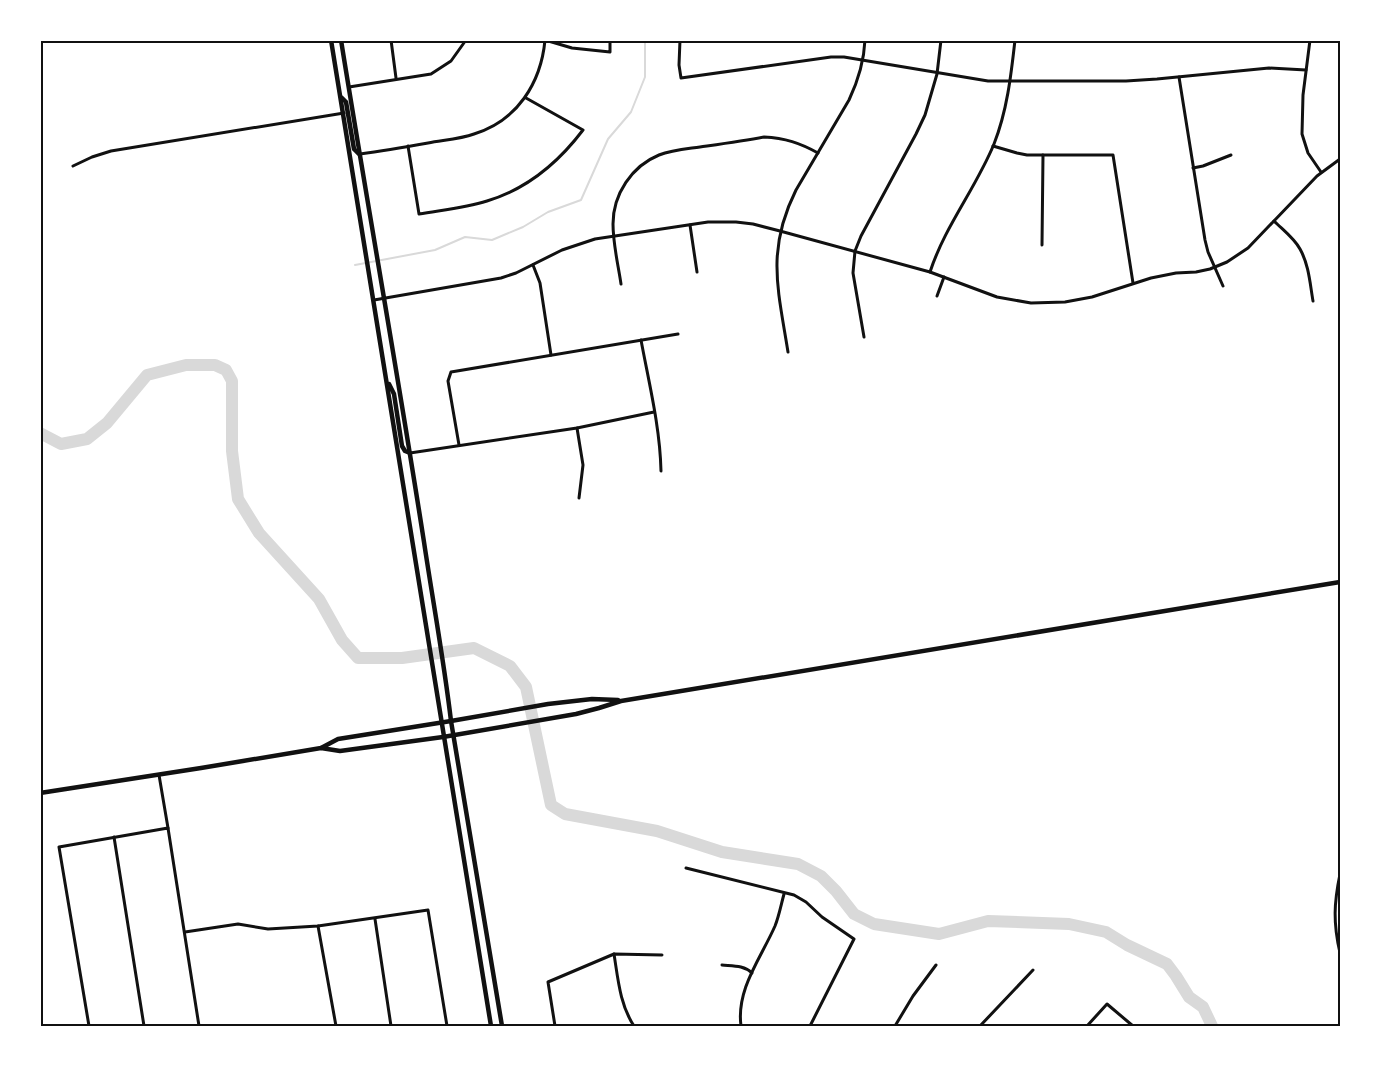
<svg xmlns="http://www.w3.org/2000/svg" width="1381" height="1067" viewBox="0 0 1381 1067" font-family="Poppins,sans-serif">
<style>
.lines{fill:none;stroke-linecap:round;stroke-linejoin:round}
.stream{stroke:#d9d9d9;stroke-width:2}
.river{stroke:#d9d9d9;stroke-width:12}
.minor{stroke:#111;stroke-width:3}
.secondary{stroke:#111;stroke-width:4.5}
.primary{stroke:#111;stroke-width:4.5}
.neatline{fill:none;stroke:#111;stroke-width:2}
</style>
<rect width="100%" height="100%" fill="#fff"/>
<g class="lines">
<polyline class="stream" points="355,265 435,250 465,237 492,240 523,227 548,212 581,200 608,139 631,112 645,77 645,40"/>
<polyline class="river" points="40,433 61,444 87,439 107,423 147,375 186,365 215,365 226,370 232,381 232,451 238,499 259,533 319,599 342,640 358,658 402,658 474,648 510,666 526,687 551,805 565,814 657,831 722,852 798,864 821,876 836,891 854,914 874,924 939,934 988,921 1069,924 1106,932 1127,945 1167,964 1176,976 1189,997 1203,1007 1212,1026"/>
<g class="minor">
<polyline points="391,40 396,78"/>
<polyline points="680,40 679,65 681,78 831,57 844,57 988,81 1126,81 1157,79 1269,68 1306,70"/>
<polyline points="1310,40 1303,95 1302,134 1308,153 1321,172"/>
<polyline points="1179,77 1205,240 1208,252 1223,286"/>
<polyline points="349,87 431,74 451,61 466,40"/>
<path d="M408,146L419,214C442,210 465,208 487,201C527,189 558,163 583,130L526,98"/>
<polyline points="993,146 1017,153 1027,155 1113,155 1133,283"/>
<path d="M360,154C383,151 406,147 428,143C444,140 460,139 474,134C517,121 541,83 545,40L572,48L610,52V40"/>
<polyline points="73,166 92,157 111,151 344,113"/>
<polyline points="1193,168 1203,166 1231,155"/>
<path d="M1274,221C1283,230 1294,238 1300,249C1309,265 1310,284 1313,301"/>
<polyline points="690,225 697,272"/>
<polyline points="1042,245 1043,155"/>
<polyline points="533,265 540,283 551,355"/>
<path d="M930,272C945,226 976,188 994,144C1007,111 1011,76 1015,40"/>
<path d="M621,284C618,264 613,244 613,224C613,194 632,166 659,155C672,150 686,149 700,147C721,144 743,141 764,137C785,138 800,143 818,153"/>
<polyline points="937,296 944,277"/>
<polyline points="374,300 501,278 516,273 562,250 595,239 708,222 736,222 753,224 780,231 930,272 997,297 1031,303 1065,302 1092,297 1151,278 1176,273 1196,272 1210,269 1227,262 1248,248 1317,176 1340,159"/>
<polyline points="864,337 853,273 855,251 861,236 916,134 925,115 937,74 941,40"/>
<path d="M641,340C649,383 660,427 661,471"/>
<path d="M788,352C778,289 766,250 796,190L849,100C858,81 864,62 865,40"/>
<polyline points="577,428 583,465 579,498"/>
<polyline points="459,445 448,381 451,372 678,334"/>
<polyline points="410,453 577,428 654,412"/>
<polyline points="159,775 168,828"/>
<polyline points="114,837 144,1026"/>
<polyline points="686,868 794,895 806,902 822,917 854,939 810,1026"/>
<path d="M1340,874C1334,903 1333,923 1340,953"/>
<polyline points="375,919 391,1026"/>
<polyline points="318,926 336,1026"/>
<polyline points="185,932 238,924 268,929 318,926 428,910 447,1026"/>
<path d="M614,954C618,979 620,1005 634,1026"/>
<path d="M722,965C733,966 744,965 752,973"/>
<polyline points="89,1026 59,847 168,828 199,1026"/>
<polyline points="555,1026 548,982 614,954 662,955"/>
<path d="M741,1026C736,989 761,958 775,926C779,916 781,905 784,894"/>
<polyline points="895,1026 913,996 936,965"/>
<polyline points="980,1026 1033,970"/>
<polyline points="1087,1026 1107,1004 1133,1026"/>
</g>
<g class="secondary">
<polyline points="321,748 340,751 443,737 576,714 599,708 621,701 1340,582"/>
<polyline points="40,793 201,768 321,748 338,739 451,721 548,704 592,699 618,700"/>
</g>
<g class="primary">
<polyline points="331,40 491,1026"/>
<path d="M341,40C368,208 398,375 424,542C433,602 444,661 451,721L502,1026"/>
<polyline points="342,98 346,102 354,149 359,154"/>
<polyline points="389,384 394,394 402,446 405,451 410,453"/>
</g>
</g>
<rect width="1381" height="1067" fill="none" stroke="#ffffff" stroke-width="84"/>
<rect x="42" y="42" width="1297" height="983" class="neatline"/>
</svg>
